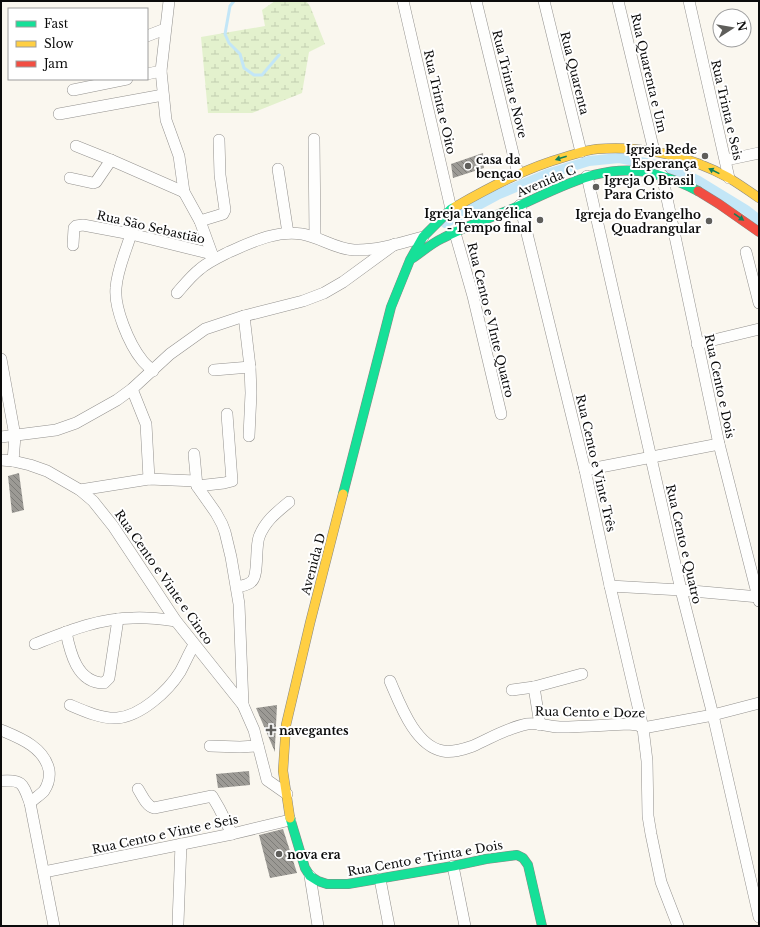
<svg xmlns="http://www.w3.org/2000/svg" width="760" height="927" viewBox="0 0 760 927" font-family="'Libre Baskerville',serif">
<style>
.wetland{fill:url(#wetland-marsh)}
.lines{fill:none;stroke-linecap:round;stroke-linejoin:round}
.stream{stroke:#c3e6f7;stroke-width:3}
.canal{stroke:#c3e6f7;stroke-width:10}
.building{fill:url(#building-back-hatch)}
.street-casing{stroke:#93918e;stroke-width:12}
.fast-casing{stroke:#898884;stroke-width:10}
.slow-casing{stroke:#898884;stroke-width:10}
.jam-casing{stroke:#898884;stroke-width:10}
.street{stroke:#fefefd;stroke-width:11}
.fast{stroke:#16e098;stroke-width:9}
.slow{stroke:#ffcf43;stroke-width:9}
.jam{stroke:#f24e42;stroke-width:9}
.oneway{fill:#118059}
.poi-dot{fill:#5f5e5b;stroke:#fff;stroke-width:1.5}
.labels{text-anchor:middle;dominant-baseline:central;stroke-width:4;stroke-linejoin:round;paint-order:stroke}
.street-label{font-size:12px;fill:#0b0b0b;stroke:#fff}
.poi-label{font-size:12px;font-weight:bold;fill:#0b0b0b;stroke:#fff;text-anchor:start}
</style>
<defs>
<pattern id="wetland-marsh" width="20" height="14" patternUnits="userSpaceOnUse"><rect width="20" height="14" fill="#e3f1cd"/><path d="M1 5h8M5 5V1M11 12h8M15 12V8" fill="none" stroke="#c1cdaf"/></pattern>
<pattern id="building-back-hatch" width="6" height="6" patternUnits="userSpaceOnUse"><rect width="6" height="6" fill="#9c9a95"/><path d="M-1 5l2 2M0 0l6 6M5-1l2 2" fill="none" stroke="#7d7c78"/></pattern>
</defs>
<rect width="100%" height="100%" fill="#faf7ef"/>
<polygon class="wetland" points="275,1 306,1 310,6 325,44 309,52 302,93 252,113 208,113 201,37 265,26 262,10"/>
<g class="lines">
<polyline class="stream" points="234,1 230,6 225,34 229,43 240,54 244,68 254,75 262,75 279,55"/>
<polyline class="canal" points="445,223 497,195 547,174 589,161 619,158 667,167 697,180 746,210 759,220"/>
</g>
<g class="building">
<polygon points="483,153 484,168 453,178 451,164"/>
<polygon points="19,473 24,510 12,513 8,476"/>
<polygon points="277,705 275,746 275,752 256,708"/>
<polygon points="249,771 250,785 218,788 216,774"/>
<polygon points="283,829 297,873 270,878 259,835"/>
</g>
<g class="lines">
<defs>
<g id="street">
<polyline points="169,1 161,71 166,120 179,156 184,192 200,221 212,254"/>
<polyline points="403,1 451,209"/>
<polyline points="476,1 518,174"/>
<polyline points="544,1 581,152"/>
<polyline points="618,1 654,151"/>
<polyline points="689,1 729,178"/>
<polyline points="147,36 165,29"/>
<polyline points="147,74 161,71"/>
<polyline points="73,90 127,79"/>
<polyline points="59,114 163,95"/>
<polyline points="314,139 315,237"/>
<polyline points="76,146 111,160 184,192"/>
<polyline points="726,160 759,153"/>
<polyline points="278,169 288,233"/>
<polyline points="662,175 719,444 759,601"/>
<polyline points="587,176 681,590 713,715 759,917"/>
<polyline points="70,178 93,183 96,182 111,160"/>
<polyline points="520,205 585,470 610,586 643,728 647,761 648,816 651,834 661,882 678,926"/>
<polyline points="200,221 223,214 225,210 220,175 219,140"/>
<polyline points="455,233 473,296 501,414"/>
<path d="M131,234C126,251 117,270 116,288C114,308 129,344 142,360C145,364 149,367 153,371"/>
<polyline points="73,245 74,228 76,226 83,225 131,234 212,254 214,258"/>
<polyline points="746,252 759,303"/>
<path d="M177,293C184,285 191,276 200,269C208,262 219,257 229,252C252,242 276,230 302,234C320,237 335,249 354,250C377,251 401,243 423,237"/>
<polyline points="244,316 250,367 251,393 249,436"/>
<polyline points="697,344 759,329"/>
<polyline points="1,359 15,436 13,461"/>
<polyline points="214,370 250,367"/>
<polyline points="132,389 146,424 149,479"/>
<polyline points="1,437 56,430 76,423 117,400 132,389 170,354 205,329 244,316 303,301 324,293 343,282 395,244"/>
<polyline points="194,454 197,486 216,513 222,524 225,532 231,557 239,604 243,705"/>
<polyline points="1,460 13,461 30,465 47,471 80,490 93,501 113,526 176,621 243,705 254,730 267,780 287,794"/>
<polyline points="585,470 719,444"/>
<polyline points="197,486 224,483 232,481 227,414"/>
<polyline points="80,490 149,479 196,481"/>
<polyline points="610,586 681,590 759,597"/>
<path d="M237,587C241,586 248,585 251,582C259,577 255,548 259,537C265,521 277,512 289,502"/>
<path d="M66,632C70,652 77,683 104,683L109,678L118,619"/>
<path d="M35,644C66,632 99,618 133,618C147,617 162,619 176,621"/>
<path d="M390,681C400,704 415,746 443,751C453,753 464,749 473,746C491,738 507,728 527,724C538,722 549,727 560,727C583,727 605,725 628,724L638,725L643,728L713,715L759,703"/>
<polyline points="534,687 540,725"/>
<polyline points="512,690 534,687 582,674"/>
<path d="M70,705C84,711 102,719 117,718C141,716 168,691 180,672C185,663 189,653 194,645"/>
<path d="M1,730C20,738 44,747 49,770C50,777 48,785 44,791C40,795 34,799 30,803"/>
<polyline points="210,746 240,747 258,746"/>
<path d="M1,781C23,779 23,784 30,803L54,926"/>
<path d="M138,789C142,795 146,806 154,808L212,796L219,808L232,834"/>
<polyline points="453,866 465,926"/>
<polyline points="44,872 232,834 290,820"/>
<polyline points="310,876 318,926"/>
<polyline points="380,879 389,926"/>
<polyline points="178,923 181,844"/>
</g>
<g id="fast">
<path d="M413,258C423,251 432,243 443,238C466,226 490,218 514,208C560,188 606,159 658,175C672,179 685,184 698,191"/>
<polyline points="343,494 391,307 410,260 423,237 451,209 455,207"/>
<polyline points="290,818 305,868 310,876 318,881 327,884 348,884 453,866 486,859 517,855 523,858 528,865 542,926"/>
</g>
<g id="slow">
<path d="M455,207C490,187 526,168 565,157C576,154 586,150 597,149C642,145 690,156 729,178C739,184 749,191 759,198"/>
<polyline points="290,818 283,771 286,725 310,623 343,494"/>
</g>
<polyline id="jam" points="698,191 719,204 759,232"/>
</defs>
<use href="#street" class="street-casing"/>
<use href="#fast" class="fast-casing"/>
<use href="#slow" class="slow-casing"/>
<use href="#jam" class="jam-casing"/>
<use href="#street" class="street"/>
<use href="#fast" class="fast"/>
<use href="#slow" class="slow"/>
<use href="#jam" class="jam"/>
</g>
<defs><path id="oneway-solid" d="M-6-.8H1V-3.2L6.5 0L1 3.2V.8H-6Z"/></defs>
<g class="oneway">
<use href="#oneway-solid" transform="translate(561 158) rotate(163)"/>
<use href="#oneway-solid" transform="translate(714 171) rotate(-154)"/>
<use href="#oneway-solid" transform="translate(739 217) rotate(35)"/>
</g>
<g class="poi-dot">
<circle cx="705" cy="156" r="4"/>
<circle cx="468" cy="166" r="4"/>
<circle cx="596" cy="187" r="4"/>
<circle cx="540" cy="220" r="4"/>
<circle cx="709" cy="221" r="4"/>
<path d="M269 724h4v4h4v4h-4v4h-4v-4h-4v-4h4z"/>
<circle cx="279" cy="854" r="4"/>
</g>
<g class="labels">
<g class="street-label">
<text transform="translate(575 73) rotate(76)">Rua Quarenta</text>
<text transform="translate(649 73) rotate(77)">Rua Quarenta e Um</text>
<text transform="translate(510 84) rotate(76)">Rua Trinta e Nove</text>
<text transform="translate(440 102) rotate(77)">Rua Trinta e Oito</text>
<text transform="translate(727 110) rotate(77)">Rua Trinta e Seis</text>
<text transform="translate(546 181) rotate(-23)">Avenida C</text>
<text transform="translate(151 227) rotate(13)">Rua São Sebastião</text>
<text transform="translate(491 320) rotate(76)">Rua Cento e VInte Quatro</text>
<text transform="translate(720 386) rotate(78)">Rua Cento e Dois</text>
<text transform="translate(596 463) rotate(77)">Rua Cento e Vinte Três</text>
<text transform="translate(684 544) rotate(77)">Rua Cento e Quatro</text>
<text transform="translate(313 564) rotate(-75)">Avenida D</text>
<text transform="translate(164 577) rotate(55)">Rua Cento e Vinte e Cinco</text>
<text transform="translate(590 712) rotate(1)">Rua Cento e Doze</text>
<text transform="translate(165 834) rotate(-12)">Rua Cento e Vinte e Seis</text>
<text transform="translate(425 858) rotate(-10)">Rua Cento e Trinta e Dois</text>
</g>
<g class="poi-label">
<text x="697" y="149" text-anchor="end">Igreja Rede<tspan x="697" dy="14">Esperança</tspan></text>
<text x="476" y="159">casa da<tspan x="476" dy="14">bençao</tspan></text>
<text x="604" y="180">Igreja O Brasil<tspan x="604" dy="14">Para Cristo</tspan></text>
<text x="532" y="213" text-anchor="end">Igreja Evangélica<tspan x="532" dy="14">- Tempo final</tspan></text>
<text x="701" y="214" text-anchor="end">Igreja do Evangelho<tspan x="701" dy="14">Quadrangular</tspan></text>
<text x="279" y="730">navegantes</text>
<text x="287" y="854">nova era</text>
</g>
</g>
<rect width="760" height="927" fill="none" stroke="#0b0b0b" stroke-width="4"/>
<rect x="8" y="8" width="140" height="72" fill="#ffffff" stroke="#9d9d9d"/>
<rect x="16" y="21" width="20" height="6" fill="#16e098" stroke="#9d9d9d"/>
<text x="44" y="28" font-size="12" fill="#0b0b0b">Fast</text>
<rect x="16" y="41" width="20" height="6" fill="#ffcf43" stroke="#9d9d9d"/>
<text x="44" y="48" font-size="12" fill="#0b0b0b">Slow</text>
<rect x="16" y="61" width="20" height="6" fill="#f24e42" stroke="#9d9d9d"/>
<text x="44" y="68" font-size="12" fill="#0b0b0b">Jam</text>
<g transform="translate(732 28) rotate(78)"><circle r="19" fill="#ffffff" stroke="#9d9d9d"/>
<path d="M0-3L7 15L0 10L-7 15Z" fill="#5f5e5b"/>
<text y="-6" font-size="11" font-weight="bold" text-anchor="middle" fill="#0b0b0b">N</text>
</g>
</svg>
